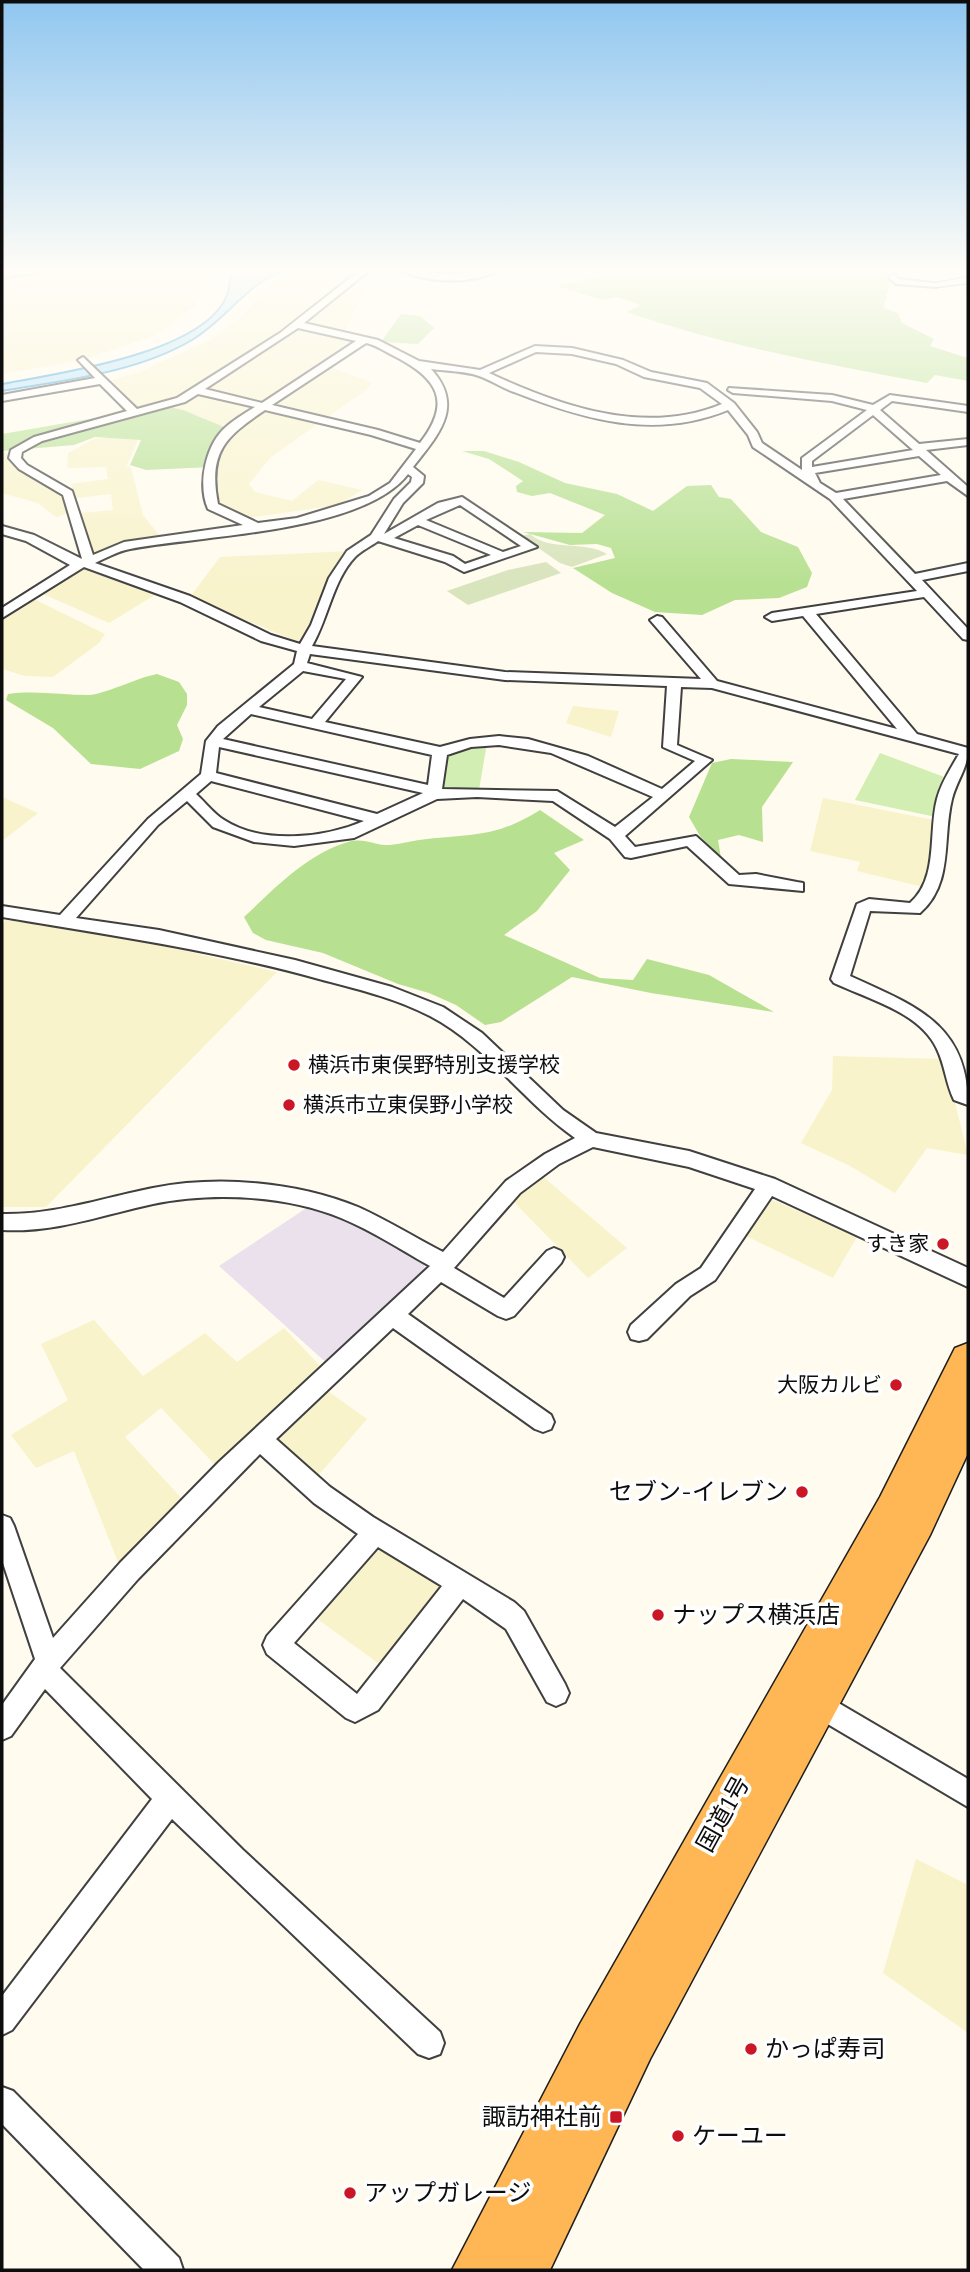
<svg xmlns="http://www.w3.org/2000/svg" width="970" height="2272" viewBox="0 0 970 2272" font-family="Bitter,'Noto Sans JP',serif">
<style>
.industrial{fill:#ebe1ed}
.farmland{fill:#f8f3cb}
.green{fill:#d3eeb3}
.forest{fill:#b7e091}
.cemetery{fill:#d8e4bc}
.water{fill:#ade1fc;stroke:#2c9adb;stroke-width:2}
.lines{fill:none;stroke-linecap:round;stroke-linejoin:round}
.stream{stroke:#2c9adb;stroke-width:2.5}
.minor-casing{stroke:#404040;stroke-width:4}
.tertiary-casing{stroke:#404040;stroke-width:3}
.trunk-casing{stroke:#1e1e1e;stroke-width:3}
.minor{fill:#fff;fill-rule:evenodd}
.tertiary{fill:#fff;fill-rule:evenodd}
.trunk{fill:#ffb655;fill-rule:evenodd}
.poi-dot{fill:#cb1725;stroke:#fff;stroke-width:2.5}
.labels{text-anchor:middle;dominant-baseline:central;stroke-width:7;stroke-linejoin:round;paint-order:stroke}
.poi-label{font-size:21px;fill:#0d0d0d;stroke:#fff;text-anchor:start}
.near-poi-label{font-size:24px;fill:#0d0d0d;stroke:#fff;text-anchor:start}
.near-street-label{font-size:24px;fill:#0d0d0d;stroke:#fff}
</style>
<rect width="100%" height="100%" fill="#fffbee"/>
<polygon class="industrial" points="308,1207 335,1215 424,1263 425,1273 331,1367 219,1266"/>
<g class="farmland">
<polygon points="2,270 206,270 203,291 195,306 154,336 83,360 2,374"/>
<polygon points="298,270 366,270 346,289 367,287 343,334 365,339 326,366 372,382 366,390 271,457 249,484 255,492 292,501 318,480 362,490 338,505 239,519 216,511 202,417 165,406 135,413 104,382 139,372 212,339 240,318 264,290"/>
<polygon points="113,437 138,440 127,465 131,468 143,515 159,535 122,543 94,553 81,513 113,510 111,494 76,498 71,484 108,479 106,467 67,468 68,453 94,439"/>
<polygon points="7,453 62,492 64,503 71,512 56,517 38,503 2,493 2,454"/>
<polygon points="351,551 316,620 301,643 190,597 220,557"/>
<polygon points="84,569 155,595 109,623 43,594"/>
<polygon points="34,599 105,634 99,643 53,677 25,676 2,669 2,619"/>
<polygon points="573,706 619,711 611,737 566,723"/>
<polygon points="2,797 38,813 2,841"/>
<polygon points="823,798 939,821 923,887 857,871 860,862 810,851"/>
<polygon points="6,920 121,936 277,972 46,1207 2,1207 2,925"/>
<polygon points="833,1056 944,1059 968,1155 927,1148 895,1193 850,1166 801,1143 832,1090"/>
<polygon points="542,1176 627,1248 588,1278 514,1202 520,1192"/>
<polygon points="768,1198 857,1237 833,1278 746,1236"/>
<polygon points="94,1320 143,1376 205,1333 237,1362 284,1328 324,1370 219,1469 161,1408 125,1437 186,1503 120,1567 74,1451 36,1468 11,1435 68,1400 41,1344"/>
<polygon points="325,1389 367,1419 316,1478 273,1437"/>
<polygon points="384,1542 443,1582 444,1588 382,1666 312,1615 371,1545"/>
<polygon points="916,1859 968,1885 968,2033 883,1973"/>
</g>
<g class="green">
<polygon points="487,743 479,790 442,788 449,750"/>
<polygon points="880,753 947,778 936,817 855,800"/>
</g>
<g class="forest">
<path d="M629,270H903L892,276L883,308L898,313L902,323L934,339L930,346L968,358V381L935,375L927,383C826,364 725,346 627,312L641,305L617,297L603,300L557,286Z"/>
<polygon points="401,314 420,316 434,328 418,344 381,342"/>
<polygon points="165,406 183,410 229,429 212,467 146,470 130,465 141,440 95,437 74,445 2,451 2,434"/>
<polygon points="462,451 484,451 519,462 565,483 617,494 653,511 687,486 711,485 719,497 731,499 761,532 798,547 812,573 807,587 779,598 735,600 702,615 655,612 612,593 573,568 615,558 611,548 597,544 570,545 523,532 582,533 605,515 550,493 532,496 517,492 516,486 523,481 489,459"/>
<path d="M157,674L179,682L187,694V705L177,725L183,739L179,751L140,769L91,764L53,728L6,700L8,694C36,690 61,695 89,695C106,694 136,678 157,674Z"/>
<polygon points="731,759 793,762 762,807 763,842 739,835 718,840 721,858 700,836 689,817 712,763"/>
<path d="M540,810L584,840L554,853L570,870L537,911L504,935L600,978L633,980L647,959L709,975L774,1012L651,993L572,977L501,1022L485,1025L456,1005L429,993L398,984L323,953L266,940L253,933L244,917C274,889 307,854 348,842C365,837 375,846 390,845C402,844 414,840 427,839C475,834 497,837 540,810Z"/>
</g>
<g class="cemetery">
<path d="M530,534C550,552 584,540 607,554L572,567L560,563L521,536Z"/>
<polygon points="546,562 561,573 468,605 447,591 508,570"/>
</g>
<path class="water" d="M231,270H285C246,284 227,319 192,340C136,373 65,380 2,391V384C55,374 210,353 228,292C230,285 230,277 231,270Z"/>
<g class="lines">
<polyline class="stream" points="2,279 58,270"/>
<defs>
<g id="minor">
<path d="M360,270H370L304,323L378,340L419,361L480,370L535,346L572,348L623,360L651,372L707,383L734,403L757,432L762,443L802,470V458L867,410L832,401L733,393L728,390L729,388L832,395L873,405L890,395L968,406V412L892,401L880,410L919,444L968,439V445L926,450L968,487V496L947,481L843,499L915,574L968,563V571L922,580L968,629V640L963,639L924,597L816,614L917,734L968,748C968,769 957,779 952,799C942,839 954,883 920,913L870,911L850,976C913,1005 968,1023 968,1105L954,1100C946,1084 945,1065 937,1049C920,1012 868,999 834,983L831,979L857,904L869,899L910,903C939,878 928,832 937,799C941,783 951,768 959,754L712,688L681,687L677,745L712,760L625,836L635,847L696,836L739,875L756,874L797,882L803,883V891L729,884L687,846L631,858L625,857L610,839L553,801L477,797L437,799L354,838L294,846L254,842L213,827L187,801L158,825L76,918L159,930L295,960L392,987L443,1007L482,1033L563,1110L596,1133L689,1151L775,1179L968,1268V1287L772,1196L715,1280L690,1296L647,1339L639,1341L631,1339L628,1332L631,1325L676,1284L701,1268L755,1189L689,1167L593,1147L559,1164L520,1193L454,1268L504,1298L547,1251L554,1248L561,1251L564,1257L561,1263L514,1316L506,1319L498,1316L441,1282L408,1314L551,1415L554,1422L551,1429L543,1432L535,1429L393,1328L276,1439L330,1487L373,1517L514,1602L524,1611L565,1684L569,1693L565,1702L556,1706L547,1702L506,1629L463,1599L378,1710L355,1722L346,1718L267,1654L263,1645L267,1636L358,1534L314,1503L260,1454L138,1579L60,1668L243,1850L440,2032L444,2043L440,2054L429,2058L418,2054L172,1819L12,2030L2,2035V1996L152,1799L45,1689L11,1736L2,1740V1705L35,1659L2,1560V1515L10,1518L14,1526L53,1638L120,1563L219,1462L430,1266C401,1250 373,1231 341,1218C285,1195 212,1192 153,1204C102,1215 55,1233 2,1230V1214C55,1215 102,1198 153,1188C219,1175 296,1182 358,1207C387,1220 414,1237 443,1252L506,1181L545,1154L575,1138C523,1102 486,1045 430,1016C395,998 357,989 319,979C215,950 108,935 2,917V906L60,915L148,819L201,774L206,741L218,726L294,664L297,651L261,641L180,602L84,567L2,618V608L70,565L26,541L2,534V526L34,535L82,559L63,495L19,469L9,458L11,450L34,437L127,411L100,384L2,401V395L95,378L78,360L83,357L137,409L177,398L280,333ZM298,328L356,341L262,403L205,389ZM366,343C376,345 386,352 396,357C438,379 452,402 420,443L378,430L272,405ZM536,352L572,354L616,364L644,377L700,388L722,404C645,436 562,407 489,373ZM431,369C447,371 465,371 479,376C491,380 502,388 514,392C585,420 655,440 728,410L748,435L753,447L830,499L917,591L772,613L765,617L772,621L803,616L897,729L717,681L662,617L657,616L650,620L701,679L505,672L312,646C328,619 333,580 355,557C361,551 371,546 378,541L445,562L464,572L537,547L462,497L438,503L384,534L403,503L423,483L424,476L413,467C437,436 466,407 431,369ZM198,394L255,407C245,413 235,419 227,426C206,443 197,484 208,509L243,525L124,542L93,555L72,491L27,465L21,458L22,452L42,441L185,402ZM265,410L371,435L416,449L390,483L369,496L297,518L258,523L218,504C208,452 225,437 265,410ZM873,415L913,450L812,467V461ZM919,456L941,475L836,493L820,483L815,473ZM408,474L412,477L411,482L394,499L371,535L347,551L329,578L311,625L300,644L271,635L190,596L95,563C106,558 118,551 130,549C201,535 363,533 408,474ZM460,505L521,546L503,552L426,520ZM418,525L491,555L465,564L453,556L394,538ZM310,654L505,680L667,686L663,747L695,761L662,789L588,756L528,739L499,736L470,739L440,747L325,722L362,677L307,663ZM303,671L346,679L312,719L259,707ZM251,714L432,755L428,785L223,739ZM499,745L551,753L653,797L615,827L557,791L442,789L447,755L471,747ZM219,747L423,793L377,814L216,773ZM211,781L364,821C325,838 262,845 224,820C214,814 205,802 196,794ZM378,1547L442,1586L357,1694L294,1643Z"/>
<path d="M401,270L449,274L498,270C473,285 426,283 401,270Z"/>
<polygon points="894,274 899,279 941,284 936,287 896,284 889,277"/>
<polygon points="818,1691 968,1779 968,1807 809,1713 805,1704 809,1695"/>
<polygon points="2,2087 13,2091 179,2258 183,2270 144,2270 2,2124"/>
</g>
<polygon id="tertiary" points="968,277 968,283 936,287 931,284"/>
<polygon id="trunk" points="968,1343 968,1453 930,1535 650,2059 550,2270 452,2270 580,2024 880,1497 955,1348"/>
</defs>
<use href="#minor" class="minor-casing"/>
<use href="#tertiary" class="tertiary-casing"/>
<use href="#trunk" class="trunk-casing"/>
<use href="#minor" class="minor"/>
<use href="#tertiary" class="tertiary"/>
<use href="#trunk" class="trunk"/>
</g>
<linearGradient id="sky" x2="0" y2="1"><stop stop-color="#90c6f0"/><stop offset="0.46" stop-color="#fffdf7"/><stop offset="1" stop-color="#fffdf7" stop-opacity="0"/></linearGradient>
<rect width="970" height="588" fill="url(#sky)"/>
<g class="poi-dot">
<circle cx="294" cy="1065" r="7"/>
<circle cx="289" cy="1105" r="7"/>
<circle cx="943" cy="1244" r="7"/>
<circle cx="896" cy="1385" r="7"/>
<circle cx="802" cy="1492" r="7"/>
<circle cx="658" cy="1615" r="7"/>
<circle cx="751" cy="2049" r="7"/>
<rect x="609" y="2110" width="14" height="14" rx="3.5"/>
<circle cx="678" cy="2136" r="7"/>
<circle cx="350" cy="2193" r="7"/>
</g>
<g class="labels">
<g class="poi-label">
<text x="308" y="1065">横浜市東俣野特別支援学校</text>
<text x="303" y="1105">横浜市立東俣野小学校</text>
<text x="929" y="1244" text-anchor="end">すき家</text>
<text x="882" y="1385" text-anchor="end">大阪カルビ</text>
</g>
<g class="near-poi-label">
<text x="788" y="1492" text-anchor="end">セブン-イレブン</text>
<text x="672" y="1615">ナップス横浜店</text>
<text x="765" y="2049">かっぱ寿司</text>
<text x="602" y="2117" text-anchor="end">諏訪神社前</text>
<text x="692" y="2136">ケーユー</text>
<text x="364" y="2193">アップガレージ</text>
</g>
<g class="near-street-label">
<text transform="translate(723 1814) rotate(-61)">国道1号</text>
</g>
</g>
<rect width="970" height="2272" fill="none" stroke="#0d0d0d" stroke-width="7"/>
</svg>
